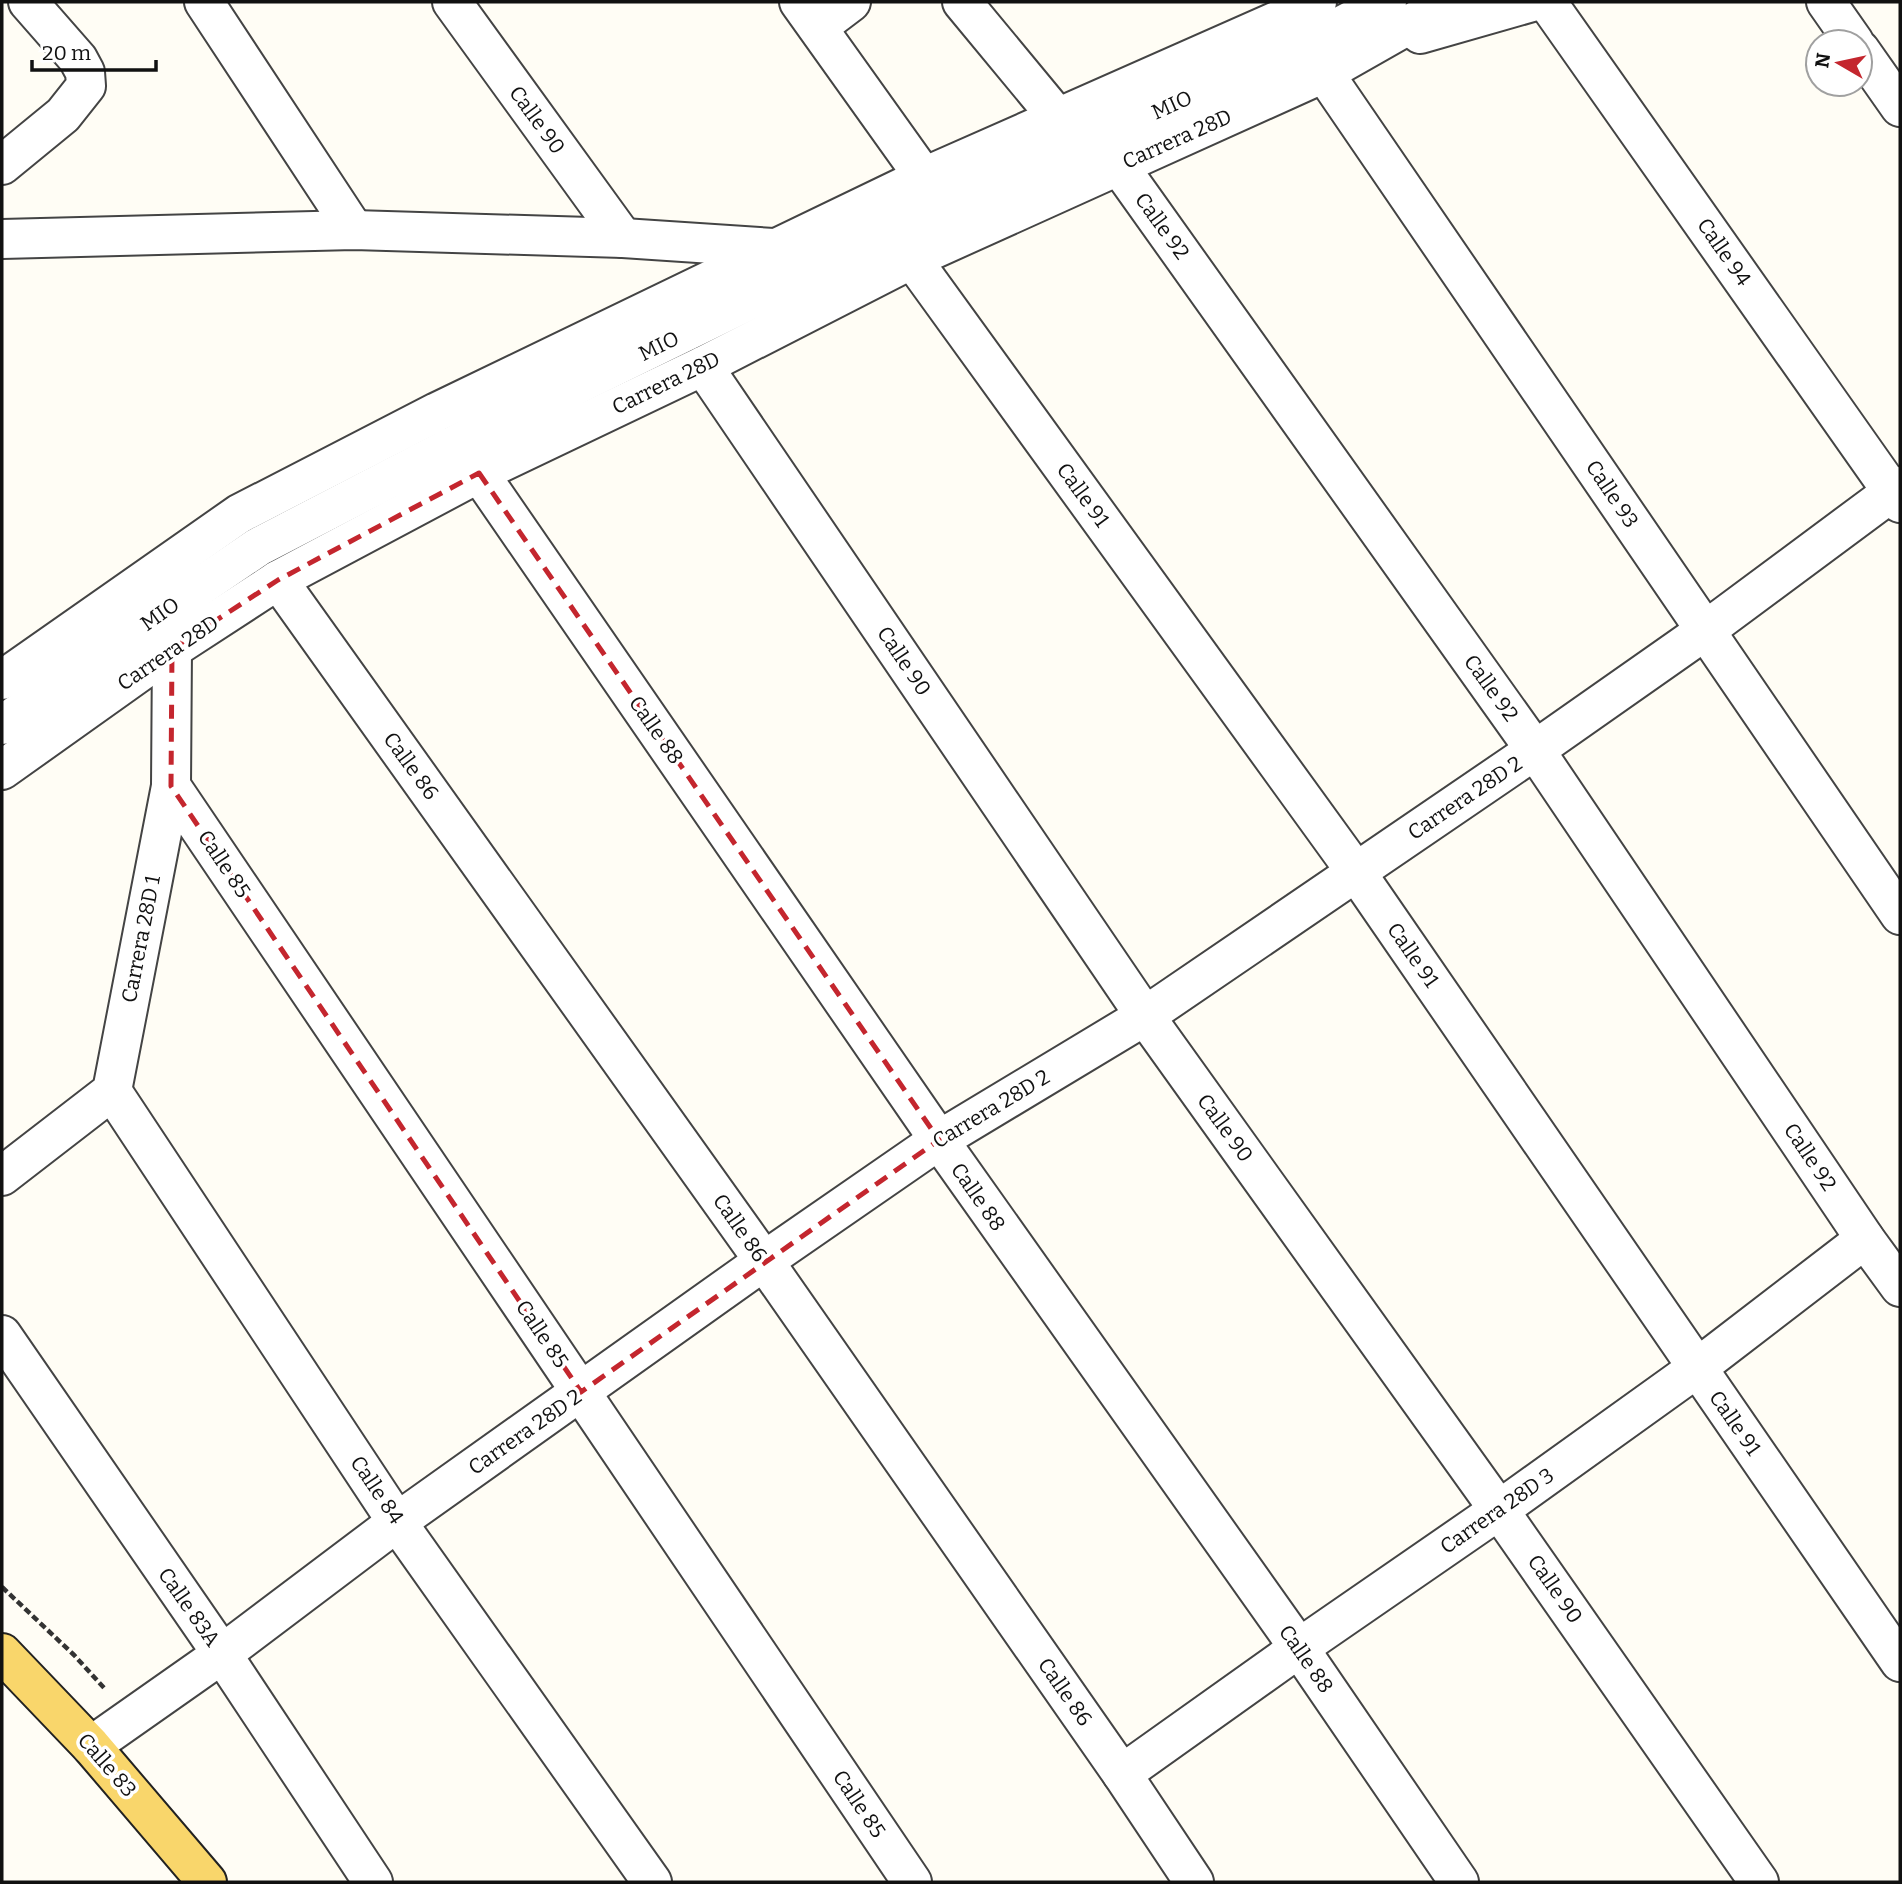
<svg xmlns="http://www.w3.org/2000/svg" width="1902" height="1884" viewBox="0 0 1902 1884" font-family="Bitter,serif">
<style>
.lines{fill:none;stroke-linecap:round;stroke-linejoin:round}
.minor-casing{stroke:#444;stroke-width:42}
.major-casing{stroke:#222;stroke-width:42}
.path{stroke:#333;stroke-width:4.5;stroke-dasharray:7 3.5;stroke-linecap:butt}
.minor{stroke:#fff;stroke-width:38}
.major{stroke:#f9d66b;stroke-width:38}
.marked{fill:none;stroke:#c4262e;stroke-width:5;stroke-dasharray:14 9;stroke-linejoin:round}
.labels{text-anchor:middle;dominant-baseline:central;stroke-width:7;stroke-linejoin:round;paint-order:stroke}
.street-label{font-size:21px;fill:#111;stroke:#fff}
</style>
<rect width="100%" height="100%" fill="#fffdf5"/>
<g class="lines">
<defs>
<g id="minor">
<polyline points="204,2 354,230"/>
<polyline points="452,2 623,238"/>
<polyline points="799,2 924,177"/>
<polyline points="962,2 1058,118"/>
<polyline points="1547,2 1900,503"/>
<polyline points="1826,2 1854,42"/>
<polyline points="818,27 851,2"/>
<polyline points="1420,34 1532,2"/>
<polyline points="1860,50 1900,107"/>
<polyline points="1324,73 1900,915"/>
<polyline points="2,165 63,115 86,86 85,72 78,59 28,2"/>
<polyline points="1119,166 1535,750 1865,1239 1900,1287"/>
<polyline points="2,239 354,230 623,238 773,248"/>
<polyline points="912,259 1356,872 1900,1662"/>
<polyline points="703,366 1145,1016 1499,1510 1759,1882"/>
<polyline points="479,473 939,1140 1299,1648 1459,1882"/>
<polyline points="278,580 764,1261 1122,1774 1194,1882"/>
<polyline points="2,680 239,514 437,412 924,177 1288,16 1317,2"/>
<polyline points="2,725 158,615 258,547 458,443 918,218 1306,44 1387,2"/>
<polyline points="2,770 172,649 278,580 479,473 703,366 912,259 1324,73 1449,2"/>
<polyline points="171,786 912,1882"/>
<polyline points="112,1091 397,1522 652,1882"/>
<polyline points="2,1176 112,1091 171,786 172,649"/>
<polyline points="2,1335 222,1654 373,1882"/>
<polyline points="91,1746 222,1654 397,1522 764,1261 939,1140 1145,1016 1535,750 1706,630 1900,486"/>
<polyline points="1122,1774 1299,1648 1499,1510 1697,1368 1865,1239"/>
</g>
<polyline id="major" points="2,1653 91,1746 207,1882"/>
</defs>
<use href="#minor" class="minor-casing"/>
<use href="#major" class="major-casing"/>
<polyline class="path" points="2,1587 74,1655 105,1689"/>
<use href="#minor" class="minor"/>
<use href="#major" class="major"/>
</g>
<path class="marked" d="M479,473L939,1140L581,1392L171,786L172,649L278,580Z"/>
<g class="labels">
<g class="street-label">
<text transform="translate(1172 105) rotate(-24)">MIO</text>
<text transform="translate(537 120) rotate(54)">Calle 90</text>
<text transform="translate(1177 139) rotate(-24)">Carrera 28D</text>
<text transform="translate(1162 226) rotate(54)">Calle 92</text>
<text transform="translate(1724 252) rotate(55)">Calle 94</text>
<text transform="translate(659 346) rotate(-26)">MIO</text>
<text transform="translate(666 383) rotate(-26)">Carrera 28D</text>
<text transform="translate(1612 494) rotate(56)">Calle 93</text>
<text transform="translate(1083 495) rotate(54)">Calle 91</text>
<text transform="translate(160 614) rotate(-35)">MIO</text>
<text transform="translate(168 653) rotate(-34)">Carrera 28D</text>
<text transform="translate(904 661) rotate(56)">Calle 90</text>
<text transform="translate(1491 688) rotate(54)">Calle 92</text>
<text transform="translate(656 730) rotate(55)">Calle 88</text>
<text transform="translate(411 766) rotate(54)">Calle 86</text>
<text transform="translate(1465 798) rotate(-34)">Carrera 28D 2</text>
<text transform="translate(224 864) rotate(56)">Calle 85</text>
<text transform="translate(141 939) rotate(-79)">Carrera 28D 1</text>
<text transform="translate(1413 955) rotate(55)">Calle 91</text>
<text transform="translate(991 1109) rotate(-31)">Carrera 28D 2</text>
<text transform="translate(1225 1128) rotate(54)">Calle 90</text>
<text transform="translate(1810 1157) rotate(56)">Calle 92</text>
<text transform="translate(978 1197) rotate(55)">Calle 88</text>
<text transform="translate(740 1228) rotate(55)">Calle 86</text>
<text transform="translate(542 1334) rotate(56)">Calle 85</text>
<text transform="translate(1735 1423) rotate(55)">Calle 91</text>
<text transform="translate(525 1432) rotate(-35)">Carrera 28D 2</text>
<text transform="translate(377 1490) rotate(56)">Calle 84</text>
<text transform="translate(1497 1511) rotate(-35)">Carrera 28D 3</text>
<text transform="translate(1555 1589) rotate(55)">Calle 90</text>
<text transform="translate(189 1607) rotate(55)">Calle 83A</text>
<text transform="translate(1306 1659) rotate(55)">Calle 88</text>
<text transform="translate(1065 1692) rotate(55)">Calle 86</text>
<text transform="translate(107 1765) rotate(49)">Calle 83</text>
<text transform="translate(859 1804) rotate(56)">Calle 85</text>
</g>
</g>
<rect width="1902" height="1884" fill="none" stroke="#111111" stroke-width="7"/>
<g transform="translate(1839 63) rotate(279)"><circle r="33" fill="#ffffff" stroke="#a0a0a0" stroke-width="2"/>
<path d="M0-5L12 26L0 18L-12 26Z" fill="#c4262e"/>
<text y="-10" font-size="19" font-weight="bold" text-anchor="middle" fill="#111111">N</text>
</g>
<path d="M32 60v10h124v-10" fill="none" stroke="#111111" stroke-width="3.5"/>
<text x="42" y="60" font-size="21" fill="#111111" stroke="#ffffff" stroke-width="5" paint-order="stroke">20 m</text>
</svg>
